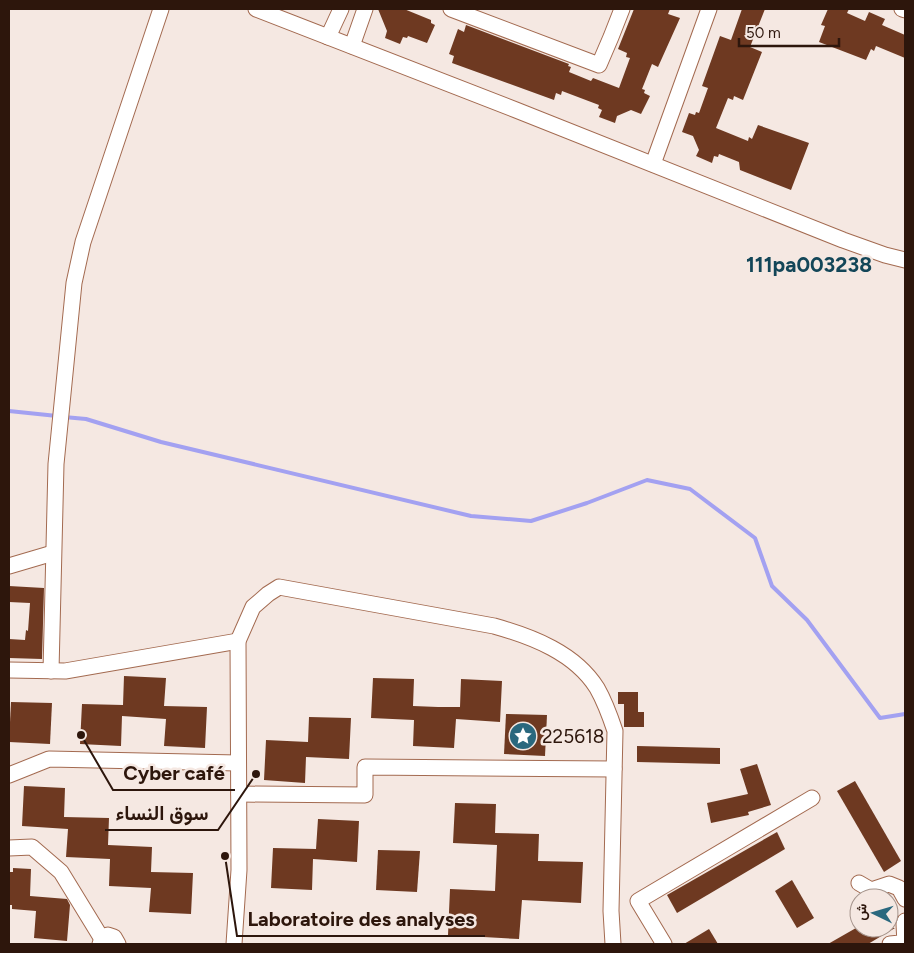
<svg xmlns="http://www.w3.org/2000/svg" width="914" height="953" viewBox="0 0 914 953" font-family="Figtree,Vazirmatn,sans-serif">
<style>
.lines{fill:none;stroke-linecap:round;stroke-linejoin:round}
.stream{stroke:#a3a1f1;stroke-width:4}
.building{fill:#6e3921}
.minor-casing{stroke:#a36a50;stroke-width:17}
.minor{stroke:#fff;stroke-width:15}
.labels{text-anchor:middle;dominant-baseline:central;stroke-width:5;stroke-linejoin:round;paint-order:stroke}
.poi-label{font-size:19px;fill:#2d160c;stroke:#f5e8e2;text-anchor:start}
.quarter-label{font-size:21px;font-weight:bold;fill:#134658;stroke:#f5e8e2}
.leader{fill:none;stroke:#2d160c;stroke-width:2}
.callout-dot{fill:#2d160c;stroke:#f5e8e2;stroke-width:2}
.callout-label{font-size:20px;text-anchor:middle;font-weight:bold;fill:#2d160c;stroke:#f5e8e2;stroke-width:5;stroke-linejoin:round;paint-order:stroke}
</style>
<rect width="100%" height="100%" fill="#f5e8e2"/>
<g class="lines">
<g class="stream">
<polyline points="9,411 57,416"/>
<polyline points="64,417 86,419 161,442 471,516 531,521 587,503 647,480 690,489 755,538 772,586 807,620 880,718 905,714"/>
</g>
</g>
<g class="building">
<polygon points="378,9 404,9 431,20 431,23 435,25 427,43 408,36 407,38 403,37 400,44 385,38 387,31"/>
<polygon points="634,9 670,9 668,14 680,18 658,67 652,64 642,89 645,90 644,93 650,96 641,114 631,110 617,116 615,123 599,117 602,110 598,108 599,105 562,91 561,95 556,93 554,100 452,63 454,56 449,54 458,29 464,32 466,25 569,64 568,66 571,67 569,72 591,81 593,78 619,88 630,58 626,57 627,53 618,49"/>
<polygon points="742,9 765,9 750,47 762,52 743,100 734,96 733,100 728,98 716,128 748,141 749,137 752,139 758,125 809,143 791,190 740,170 739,162 719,154 718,157 714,156 712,163 696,156 699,150 693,136 682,132 689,113 695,115 696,112 699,113 708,88 702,86 720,36 731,40"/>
<polygon points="828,9 849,9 847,13 865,21 869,12 885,19 882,25 905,35 905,58 876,46 874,51 871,49 866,60 819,42 825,26 821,25"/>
<polygon points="9,586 44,588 42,659 9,658 9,639 25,640 26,630 28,631 30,603 9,602"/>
<polygon points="124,676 166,678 164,706 207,707 205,748 164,746 166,719 122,716 121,746 80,744 82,704 123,705"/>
<polygon points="373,678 414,679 413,706 438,707 460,707 461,679 502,681 500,722 456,719 454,748 413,746 414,720 371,718"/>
<polygon points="618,692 638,692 638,712 644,712 644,727 624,727 624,704 618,704"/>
<polygon points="11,702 52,703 50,744 9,742"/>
<polygon points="506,714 547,715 545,756 504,754"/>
<polygon points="309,717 351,718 349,759 306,757 305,783 264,780 266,740 308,742"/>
<polygon points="637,746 720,748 720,764 637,762"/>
<polygon points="757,764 771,805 748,812 749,815 711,823 707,803 748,794 740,769"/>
<polygon points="855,781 901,861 884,872 837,791"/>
<polygon points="24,786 65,788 64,817 109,818 108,845 152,847 151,872 193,873 191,914 149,912 151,888 109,886 110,859 66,857 68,829 22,826"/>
<polygon points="455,803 496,804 495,833 539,834 538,861 583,862 581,903 522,900 519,939 448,935 450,889 495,891 497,845 453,843"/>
<polygon points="318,819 359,821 357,862 313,859 312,890 271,888 273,848 316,849"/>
<polygon points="777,832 785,849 677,913 667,895"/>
<polygon points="378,850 420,851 417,892 376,890"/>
<polygon points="13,868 31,869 30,896 67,899 70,905 67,941 34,938 36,911 12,909 12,905 9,905 9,872 13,872"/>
<polygon points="792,880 814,918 797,928 775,891"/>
<polygon points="856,928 895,928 868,944 828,944"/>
<polygon points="709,929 718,944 684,944"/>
</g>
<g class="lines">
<defs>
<g id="minor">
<polyline points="256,9 516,110 843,240 885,255 905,260"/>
<polyline points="451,9 599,65 611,37 622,9"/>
<polyline points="902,9 905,10"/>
<polyline points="328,37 341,9"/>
<polyline points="352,46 365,9"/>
<polyline points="653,164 709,9"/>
<polyline points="9,566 53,553"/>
<polyline points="9,670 65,671 238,641"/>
<polyline points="51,671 56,464 74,283 83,242 161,9"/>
<polyline points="9,775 49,759 238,763"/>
<polyline points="239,794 365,795 365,767 614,769"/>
<polyline points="9,848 32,847 61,872 102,939"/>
<polyline points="859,883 871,890 889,884 899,888 905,899"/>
<polyline points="100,944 103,937 108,935 114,937 118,944"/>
<path d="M234,944L239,870L238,641L253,607L268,594L279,587L494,626C533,637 575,653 597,688C605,702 610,716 615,731L611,911L613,944"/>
<polyline points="664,944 638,901 812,798"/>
<polyline points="890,944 900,943 905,944 904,924 905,921"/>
</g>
</defs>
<use href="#minor" class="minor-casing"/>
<use href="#minor" class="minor"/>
</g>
<defs>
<symbol id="sight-disc" viewBox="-11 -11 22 22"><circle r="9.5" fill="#2a687e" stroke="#f5e8e2"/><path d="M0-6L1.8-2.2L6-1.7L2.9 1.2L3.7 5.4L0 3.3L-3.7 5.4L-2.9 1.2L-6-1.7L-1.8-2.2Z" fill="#fff"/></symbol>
</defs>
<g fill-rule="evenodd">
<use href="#sight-disc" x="507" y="720" width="32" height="32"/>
</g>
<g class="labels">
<g class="poi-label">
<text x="542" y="736">225618</text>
</g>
<g class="quarter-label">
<text x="809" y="264">111pa003238</text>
</g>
</g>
<path class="leader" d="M81 735L113 790H235M256 774L218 830H105M225 856L237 936H485"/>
<g class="callout-dot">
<circle cx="81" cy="735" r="5"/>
<circle cx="256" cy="774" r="5"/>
<circle cx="225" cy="856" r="5"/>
</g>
<g class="callout-label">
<text x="174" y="780">Cyber café</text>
<text x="162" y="820">سوق النساء</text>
<text x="361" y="926">Laboratoire des analyses</text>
</g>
<rect width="914" height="953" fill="none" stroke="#2d160c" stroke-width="20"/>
<g transform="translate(874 913) rotate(275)"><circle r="24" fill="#f5e8e2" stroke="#a5948c"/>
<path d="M0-4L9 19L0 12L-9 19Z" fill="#2a687e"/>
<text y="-8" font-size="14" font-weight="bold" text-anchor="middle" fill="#2d160c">ش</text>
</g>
<path d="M739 38v8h100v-8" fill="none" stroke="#2d160c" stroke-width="2.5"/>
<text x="746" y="38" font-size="15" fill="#2d160c" stroke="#f5e8e2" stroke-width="4" paint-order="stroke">50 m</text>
</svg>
